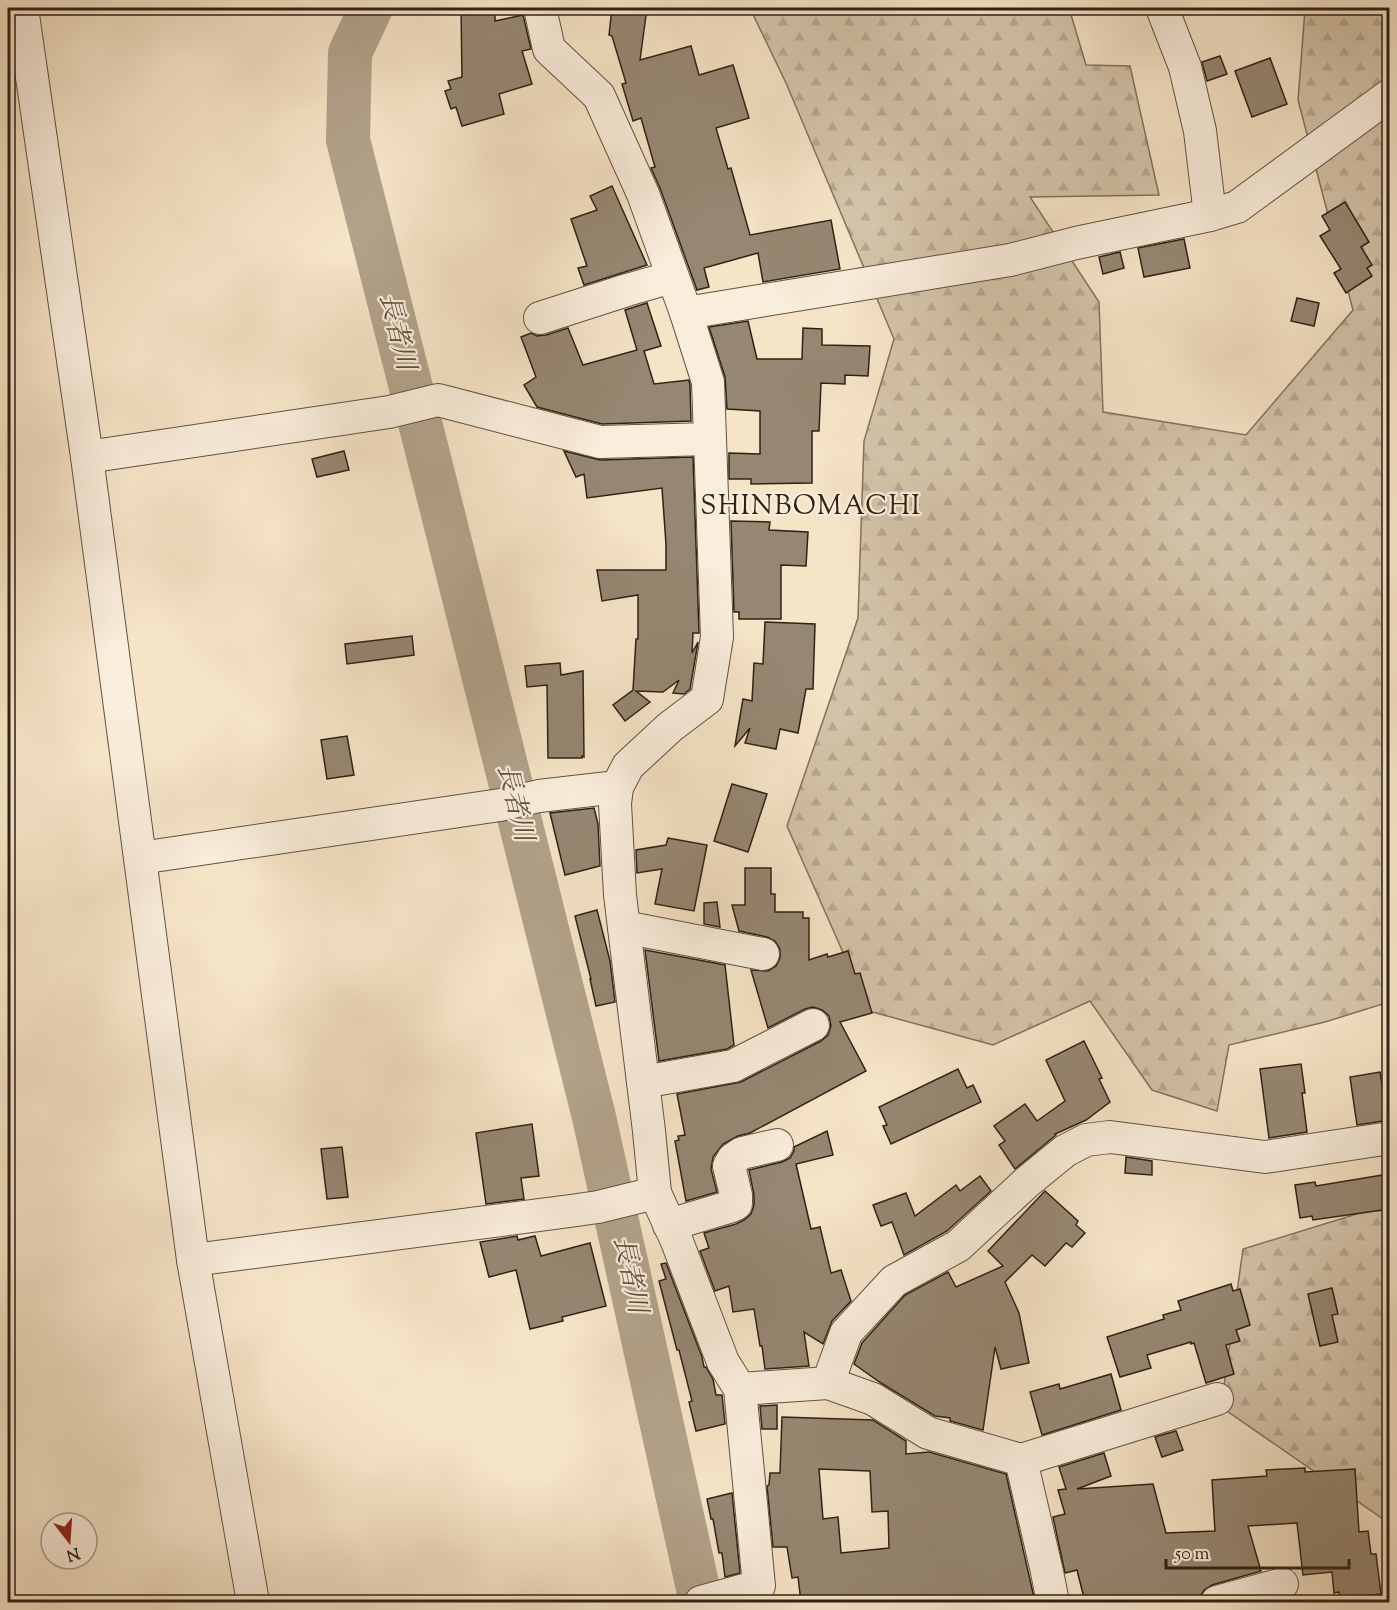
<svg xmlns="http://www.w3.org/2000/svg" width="1397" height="1610" viewBox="0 0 1397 1610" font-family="'Sorts Mill Goudy','Noto Serif JP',serif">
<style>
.forest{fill:url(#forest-firs);stroke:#81725f;stroke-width:1.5}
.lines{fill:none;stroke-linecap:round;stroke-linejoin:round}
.river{stroke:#b2a28a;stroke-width:44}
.building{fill:#968772;stroke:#2e2215;stroke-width:1.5;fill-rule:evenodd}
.minor-casing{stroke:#605242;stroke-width:34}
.minor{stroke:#f9eddb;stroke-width:32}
.labels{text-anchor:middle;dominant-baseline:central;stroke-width:4.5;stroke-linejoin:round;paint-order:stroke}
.water-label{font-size:26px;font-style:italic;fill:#5c4f3e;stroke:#f9eddb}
.quarter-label{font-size:27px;letter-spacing:1.5px;fill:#2e2215;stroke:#f9eddb}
</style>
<defs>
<pattern id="forest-firs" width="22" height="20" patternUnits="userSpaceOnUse" patternTransform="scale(1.5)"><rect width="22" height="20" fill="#d4c3a9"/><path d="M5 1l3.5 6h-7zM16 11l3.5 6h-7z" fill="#b6a791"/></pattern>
</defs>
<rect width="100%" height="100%" fill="#f6e4c7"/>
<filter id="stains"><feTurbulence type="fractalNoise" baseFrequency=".00333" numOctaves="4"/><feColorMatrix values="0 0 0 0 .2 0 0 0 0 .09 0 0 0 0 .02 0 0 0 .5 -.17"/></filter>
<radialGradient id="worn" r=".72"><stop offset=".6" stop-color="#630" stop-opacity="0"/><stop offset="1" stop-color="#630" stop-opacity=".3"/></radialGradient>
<g class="forest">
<polygon points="750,8 1069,8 1086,65 1130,66 1159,195 1030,197 1099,302 1103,412 1246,435 1353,310 1298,100 1305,10 1311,8 1389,8 1389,1002 1325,1022 1229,1045 1217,1111 1152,1090 1090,1001 993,1045 869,1011 787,826 858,618 864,441 894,339 786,83"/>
<polygon points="1389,1204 1389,1523 1221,1407 1243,1249"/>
</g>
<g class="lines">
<polyline class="river" points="371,8 350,53 348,140 432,470 594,1117 701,1602"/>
</g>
<g class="building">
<polygon points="461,8 495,8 495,21 523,15 531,49 522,51 532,84 499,94 504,114 462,126 456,107 451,109 445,91 451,89 448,81 462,77"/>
<polygon points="612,8 647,8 640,60 691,46 699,75 733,65 749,118 716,128 728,169 731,168 750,235 831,220 840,269 763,282 758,253 704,268 709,287 697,290 660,188 651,168 655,167 641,118 633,121 622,84 626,83 612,36 609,35"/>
<polygon points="1220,56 1227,74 1207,81 1202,62"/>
<polygon points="1270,58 1287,104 1252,117 1235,71"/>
<polygon points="612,186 647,265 584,285 578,268 587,266 571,219 597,210 590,196"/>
<polygon points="1345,202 1369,242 1361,247 1372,265 1367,268 1372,276 1346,293 1334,273 1341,269 1320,236 1330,230 1322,216"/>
<polygon points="1184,239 1190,268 1144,277 1138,248"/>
<polygon points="1120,252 1124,268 1103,274 1099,257"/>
<polygon points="1297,298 1319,303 1314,326 1291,321"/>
<polygon points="647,303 661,346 644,351 654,384 689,380 690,385 691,421 602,424 537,407 524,385 536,377 521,337 531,333 537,336 546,335 568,328 583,365 637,350 625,310"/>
<polygon points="748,321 757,359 802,359 803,328 822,329 822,345 870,346 868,376 845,375 845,384 821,383 819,431 812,431 812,483 751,484 751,479 729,479 729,453 760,454 760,411 727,409 725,377 709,327"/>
<polygon points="344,451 349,470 317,477 312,459"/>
<polygon points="564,451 600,460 693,457 699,633 693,633 692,653 698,642 690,689 684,694 673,693 679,680 663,692 636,691 650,702 625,721 613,705 633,690 636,639 638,639 638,595 602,601 597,570 666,570 666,544 662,488 587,498 584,474 576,477"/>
<polygon points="731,521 770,522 769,530 808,532 806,566 781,565 781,619 739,619 739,612 734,612"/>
<polygon points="765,622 815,624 813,689 806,689 798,733 780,729 776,749 745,743 750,728 735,746 743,699 752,701 754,663 763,664"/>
<polygon points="412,636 414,655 347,664 345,644"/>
<polygon points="560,663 561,675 583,671 584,757 582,756 582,758 548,758 547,685 527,687 525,666"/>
<polygon points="347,736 354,775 327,779 321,740"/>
<polygon points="732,784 767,794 748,852 714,841"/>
<polygon points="594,808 598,824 600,866 565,875 550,813"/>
<polygon points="668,838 707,845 694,911 655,904 662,869 637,873 636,850 666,845"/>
<polygon points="745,868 771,868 771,894 775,894 775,912 803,912 803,918 809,918 809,960 827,954 828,957 848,951 855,974 860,973 872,1013 840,1022 866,1071 750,1133 738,1136 723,1144 713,1157 711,1169 717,1192 686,1201 675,1141 679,1140 678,1136 685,1135 677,1094 741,1082 821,1041 828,1035 831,1026 829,1016 822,1010 813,1007 805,1009 768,1028 751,970 768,971 776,966 780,958 780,949 775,941 767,937 739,931 732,905 745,905"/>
<polygon points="717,902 720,927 704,924 704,903"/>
<polygon points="597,910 610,961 615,1002 596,1006 590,979 591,979 575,916"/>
<polygon points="645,950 725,965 734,1045 727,1049 659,1061"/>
<polygon points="1084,1041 1102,1078 1099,1079 1110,1102 1086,1120 1055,1134 1056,1135 1015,1169 999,1145 1005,1141 994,1126 1025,1104 1037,1121 1065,1101 1046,1060"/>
<polygon points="1301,1064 1305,1093 1302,1093 1307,1132 1269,1138 1260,1069"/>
<polygon points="958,1069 967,1088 973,1085 981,1102 891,1144 883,1126 887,1125 879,1107"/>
<polygon points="1380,1072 1385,1105 1389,1104 1389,1120 1357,1125 1350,1077"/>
<polygon points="532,1124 539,1176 521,1178 524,1199 486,1204 476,1133"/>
<polygon points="827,1131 833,1155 796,1164 811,1229 820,1227 831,1273 841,1270 851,1301 832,1321 823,1344 804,1332 809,1366 765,1369 762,1346 760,1346 754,1309 733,1312 729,1286 715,1291 700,1251 709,1248 704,1233 736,1224 744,1220 751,1214 754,1205 754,1195 749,1170 782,1162 790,1158 794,1151 794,1147"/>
<polygon points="342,1147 348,1197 327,1199 321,1149"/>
<polygon points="1126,1157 1152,1161 1152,1175 1125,1173"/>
<polygon points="1389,1174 1389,1209 1313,1220 1312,1216 1300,1218 1295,1185 1315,1182 1316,1186"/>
<polygon points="980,1176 991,1191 947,1231 904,1255 892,1222 881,1226 873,1205 906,1193 915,1216 956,1185 960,1191"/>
<polygon points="1045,1191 1078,1221 1076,1225 1085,1233 1072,1247 1066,1243 1045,1266 1032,1255 1005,1282 1019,1313 1029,1363 1001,1369 995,1347 983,1430 950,1421 950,1418 935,1416 881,1383 854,1364 862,1343 905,1295 948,1272 956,1287 1003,1266 988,1251"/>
<polygon points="517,1236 518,1240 535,1236 541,1256 590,1243 606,1306 562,1317 563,1321 530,1329 516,1270 489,1277 480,1242"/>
<polygon points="666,1263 702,1357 704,1367 706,1367 713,1379 716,1395 722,1395 725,1424 696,1431 689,1402 692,1401 679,1350 677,1350 659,1281 666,1279 661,1264"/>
<polygon points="1231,1284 1233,1291 1240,1289 1250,1325 1236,1330 1240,1341 1226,1345 1234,1374 1206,1383 1194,1343 1191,1344 1191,1342 1147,1355 1151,1368 1120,1377 1107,1337 1164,1319 1163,1315 1181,1310 1178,1301"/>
<polygon points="1332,1288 1338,1314 1332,1315 1338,1342 1320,1346 1308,1294"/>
<polygon points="1111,1374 1121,1410 1042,1435 1030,1392 1059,1384 1060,1389"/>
<polygon points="777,1405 777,1429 762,1429 760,1406"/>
<path d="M782,1417L873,1420L906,1441V1454L929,1452L1006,1474L1035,1602H860L859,1596L817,1602H801L798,1577L792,1578L787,1547H773L767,1486L769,1485L770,1473H780ZM819,1469L870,1471L872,1512L888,1511L889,1548L841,1553L838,1517L823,1519Z"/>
<polygon points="1176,1431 1183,1450 1162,1457 1155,1437"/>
<polygon points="1104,1453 1111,1476 1077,1489 1153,1484 1166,1533 1215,1531 1212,1480 1267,1476 1266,1470 1305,1468 1305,1472 1355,1469 1359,1532 1368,1531 1371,1554 1376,1554 1381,1594 1340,1599 1339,1592 1334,1593 1332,1572 1303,1575 1297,1523 1248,1526 1261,1571 1212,1585 1204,1590 1200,1597 1200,1602 1085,1602 1077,1570 1065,1573 1053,1517 1065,1514 1058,1490 1066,1489 1059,1467"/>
<polygon points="732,1493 740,1573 725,1577 722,1553 719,1553 713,1519 711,1519 707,1499"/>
</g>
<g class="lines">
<defs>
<g id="minor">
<polyline points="22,8 87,457 193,1260 253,1602"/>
<polyline points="540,8 549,49 599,96 643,194 686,313 708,382 717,637 707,699 670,727 628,766 617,787 615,804 620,895 649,1131 655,1193 676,1239 723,1362 740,1389 759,1586 701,1602"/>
<polyline points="1162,8 1185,67 1200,131 1210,215"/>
<polyline points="686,313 1010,260 1076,243 1210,215 1237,207 1390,95"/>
<polyline points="540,318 627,290 672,277"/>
<polyline points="87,457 389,412 438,400 600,442 709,439"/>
<polyline points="140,858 500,805 539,796 617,787"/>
<polyline points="624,927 763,954"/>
<polyline points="643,1082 733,1066 813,1025"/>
<polyline points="669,1225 729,1207 736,1204 736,1195 729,1166 733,1159 742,1153 777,1145"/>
<polyline points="193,1260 570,1211 598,1207 655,1193"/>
<polyline points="828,1383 846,1333 894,1281 958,1246 1027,1182 1065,1151 1086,1140 1110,1137 1265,1157 1390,1138"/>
<polyline points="740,1389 828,1383 873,1399 928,1433 1021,1460 1047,1572 1053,1602"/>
<polyline points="1021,1460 1217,1399"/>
<polyline points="1217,1602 1282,1584"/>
</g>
</defs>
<use href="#minor" class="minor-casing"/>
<use href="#minor" class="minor"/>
</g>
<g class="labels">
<g class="water-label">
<text transform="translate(396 332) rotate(76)">長者川</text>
<text transform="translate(514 803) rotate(76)">長者川</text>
<text transform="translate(629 1275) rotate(78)">長者川</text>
</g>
<g class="quarter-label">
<text x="811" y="507">SHINBOMACHI</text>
</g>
</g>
<rect width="1397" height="1610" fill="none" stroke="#f6e4c7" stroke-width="30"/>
<rect x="9" y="9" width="1379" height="1592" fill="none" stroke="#2e2215" stroke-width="3"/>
<rect x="15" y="15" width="1367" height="1580" fill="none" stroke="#2e2215" stroke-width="1.5"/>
<g transform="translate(69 1541) rotate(163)"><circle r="28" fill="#f9eddb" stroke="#a89c8c" stroke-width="1.5"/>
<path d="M0-4.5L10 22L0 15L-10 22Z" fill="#8f2418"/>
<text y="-9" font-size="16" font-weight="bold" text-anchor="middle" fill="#2e2215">N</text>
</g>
<path d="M1166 1559v9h183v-9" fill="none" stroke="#2e2215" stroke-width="3"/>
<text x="1175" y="1559" font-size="18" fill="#2e2215" stroke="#f9eddb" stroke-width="4.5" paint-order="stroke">50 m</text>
<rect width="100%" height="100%" filter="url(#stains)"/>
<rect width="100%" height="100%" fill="url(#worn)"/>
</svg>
